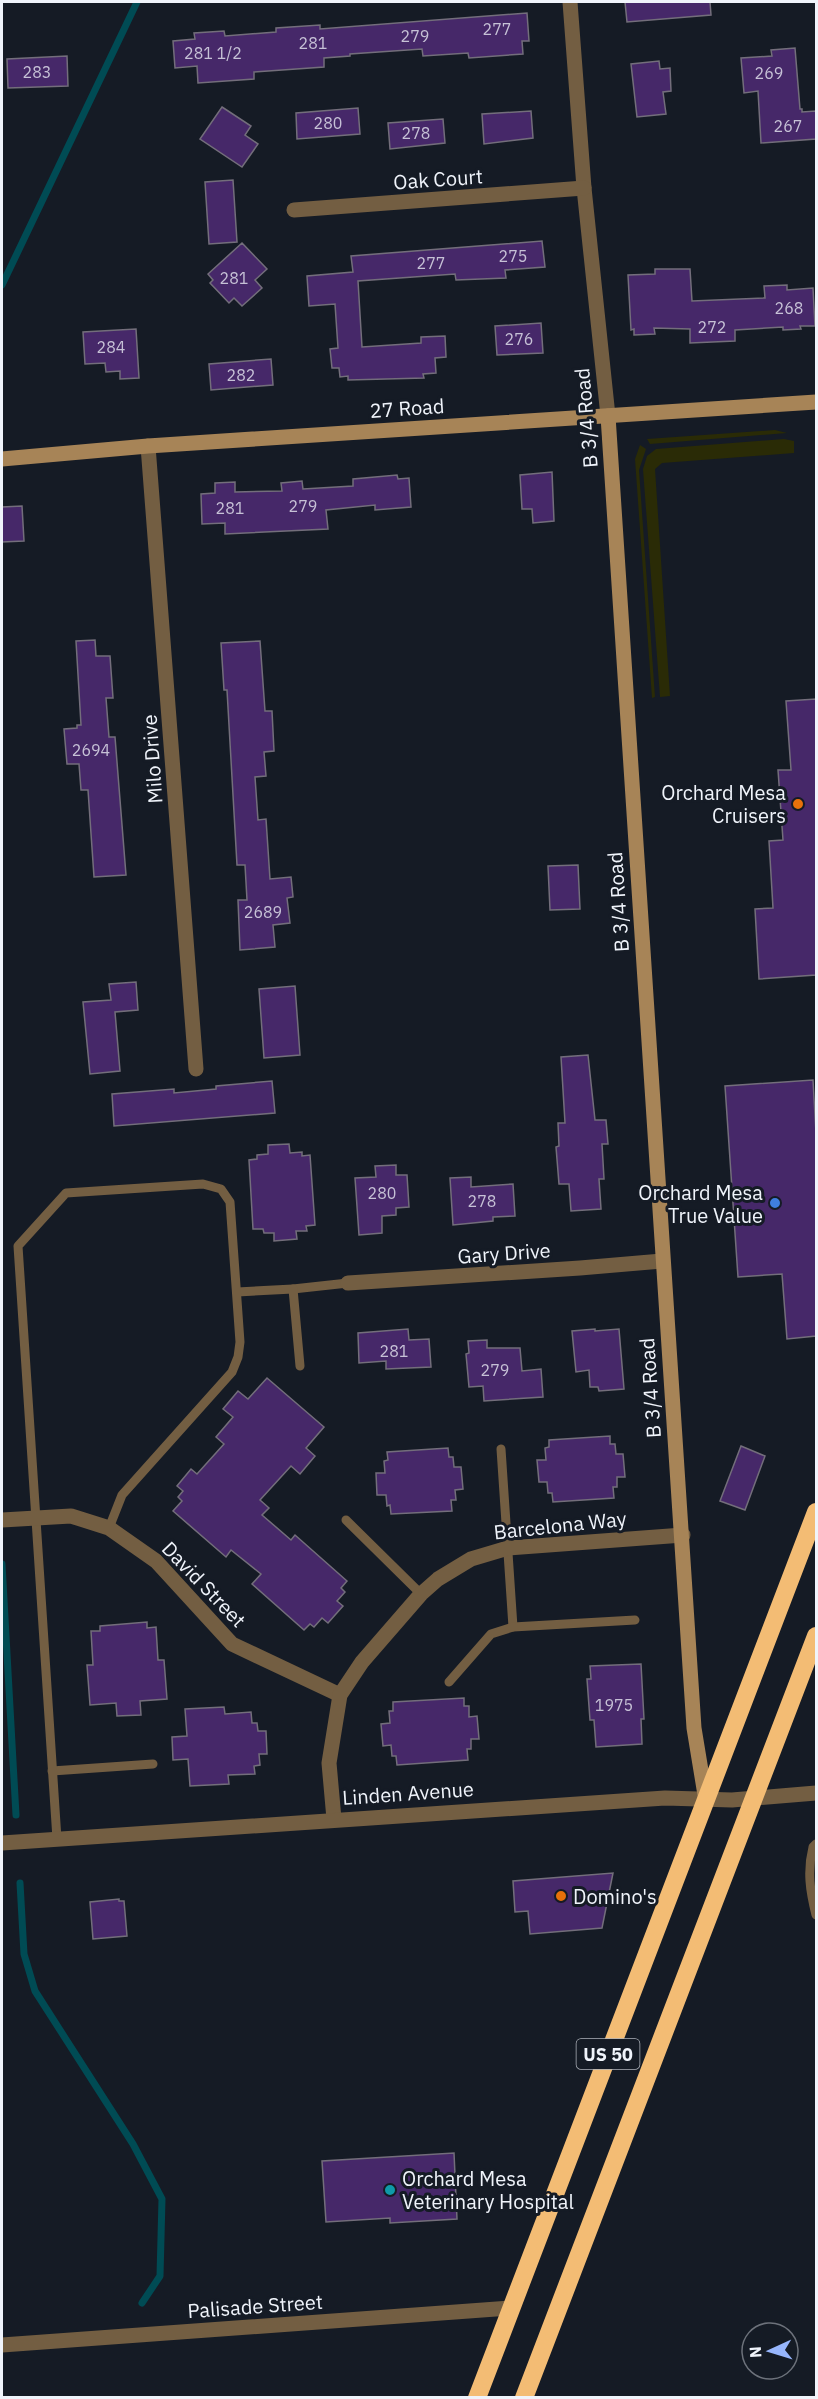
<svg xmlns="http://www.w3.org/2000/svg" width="818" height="2399" viewBox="0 0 818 2399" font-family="'IBM Plex Sans',sans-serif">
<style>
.green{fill:#2a2b06}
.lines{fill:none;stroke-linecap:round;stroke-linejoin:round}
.stream{stroke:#004b54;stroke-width:7}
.building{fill:#462869;stroke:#736e7b;stroke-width:1.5}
.lane{stroke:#735e42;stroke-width:9}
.street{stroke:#735e42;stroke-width:15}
.secondary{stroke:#a78457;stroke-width:15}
.highway{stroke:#f3bc74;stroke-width:18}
.food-dot{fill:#e8710a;stroke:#151b25;stroke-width:2}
.shop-dot{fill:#3f7fe0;stroke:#151b25;stroke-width:2}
.culture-dot{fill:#0f9aa8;stroke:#151b25;stroke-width:2}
.labels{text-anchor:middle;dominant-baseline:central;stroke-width:6;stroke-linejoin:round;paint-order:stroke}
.number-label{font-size:16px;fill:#c6c1d6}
.shield{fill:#151b25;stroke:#aeb3bb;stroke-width:1.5}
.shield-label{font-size:18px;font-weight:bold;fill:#f0f4fb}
.street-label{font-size:20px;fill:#f0f4fb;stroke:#151b25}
.poi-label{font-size:20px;fill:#f0f4fb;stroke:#151b25;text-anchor:end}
</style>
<rect width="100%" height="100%" fill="#151b25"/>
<g class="green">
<polygon points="775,430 787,433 650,444 647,439"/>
<polygon points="784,439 794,441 794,453 662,463 655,469 670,696 660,697 643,469 647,456 656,449"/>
<polygon points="640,445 646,449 639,470 655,697 652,698 635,459"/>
</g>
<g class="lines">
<g class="stream">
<polyline points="2,285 137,2"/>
<polyline points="2,1564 16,1815"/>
<polyline points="20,1883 24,1954 35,1991 133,2144 162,2199 160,2276 142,2303"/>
</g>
</g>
<g class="building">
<polygon points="625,2 710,2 711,15 627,22"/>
<polygon points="527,13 529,41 522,41 523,54 469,58 468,53 423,56 422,49 350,54 350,56 324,58 324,67 254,72 254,79 198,83 197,66 175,68 173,41 195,39 194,33 224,31 225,36 276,32 276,28 320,25 320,29"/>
<polygon points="795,48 800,109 802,109 802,112 816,111 816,139 761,143 758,91 744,93 741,58 772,56 771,50"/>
<polygon points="67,56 68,86 8,88 7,59"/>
<polygon points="659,61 660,69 670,68 671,91 663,92 666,114 637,117 631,64"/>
<polygon points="222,107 251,126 245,135 258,144 242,167 200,139"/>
<polygon points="358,108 360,134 297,139 296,113"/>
<polygon points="531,111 533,138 484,144 482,114"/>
<polygon points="443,119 445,143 390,149 388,123"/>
<polygon points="233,180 237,242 209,244 205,182"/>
<polygon points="542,241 545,267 505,270 506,278 456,280 455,274 358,281 362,347 421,343 421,337 445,336 446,357 435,358 436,373 423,374 424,378 348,380 348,376 340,377 339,368 332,368 330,349 338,348 335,304 309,306 307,276 353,272 351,256"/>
<polygon points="242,243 267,269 255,280 262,288 242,306 234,298 229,303 210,283 213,280 208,274"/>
<polygon points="655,269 690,269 692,301 765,298 764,286 787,285 787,290 813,288 815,326 800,326 801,329 783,330 783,327 735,330 735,341 690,343 690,329 654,328 655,334 634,335 634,329 631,330 628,275 655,274"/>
<polygon points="541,323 543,353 497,355 495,326"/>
<polygon points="136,329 139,378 120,379 120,371 106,372 105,363 85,364 83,332"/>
<polygon points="271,359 273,385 211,390 209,364"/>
<polygon points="552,472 554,521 533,523 532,509 522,509 520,475"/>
<polygon points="397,475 398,479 409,478 411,507 375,510 375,505 326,510 328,529 225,534 225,523 202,524 201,494 215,493 215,483 235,482 235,492 282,491 281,483 302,481 303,489 353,486 353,479"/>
<polygon points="22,506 24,541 2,542 2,507"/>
<polygon points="95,640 96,656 110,656 113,698 106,698 109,737 115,737 126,875 94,877 88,790 81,790 79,764 67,764 64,729 77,728 77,725 81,725 76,641"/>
<polygon points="260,641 265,711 272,711 274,751 264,752 266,776 255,777 258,820 266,819 270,879 291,877 293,897 287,898 290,923 273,925 275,947 240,950 238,900 247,900 245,865 237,865 227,690 224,690 221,643"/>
<polygon points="816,699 816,975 759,979 755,909 773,908 769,841 783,840 778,770 791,770 786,701"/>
<polygon points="578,865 580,909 550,910 548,866"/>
<polygon points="136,982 138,1010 115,1012 120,1071 90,1074 83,1002 111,1000 109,984"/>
<polygon points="295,986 300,1055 264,1058 259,989"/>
<polygon points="588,1055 595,1120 606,1120 608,1144 602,1144 604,1179 599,1179 601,1209 571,1211 569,1184 559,1184 556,1147 559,1146 558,1123 565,1123 561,1057"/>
<polygon points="813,1080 816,1133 816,1336 787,1339 782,1274 738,1277 725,1086"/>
<polygon points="272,1081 275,1113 114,1126 112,1094 174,1089 174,1093 216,1089 216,1086"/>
<polygon points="289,1144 290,1153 302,1152 302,1156 310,1155 315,1225 306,1226 307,1231 296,1231 297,1239 274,1241 274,1233 264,1233 263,1229 253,1229 249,1160 257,1159 257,1155 268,1154 268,1145"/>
<polygon points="396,1165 396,1175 407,1175 409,1207 396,1208 396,1215 382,1216 382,1233 359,1235 355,1178 376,1177 375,1166"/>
<polygon points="471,1177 471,1187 513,1184 515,1216 493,1217 493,1221 453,1225 450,1178"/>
<polygon points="408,1329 409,1340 429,1339 431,1367 386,1369 386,1361 359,1363 358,1333"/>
<polygon points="595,1329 595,1331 619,1329 624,1389 599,1391 598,1387 590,1387 589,1370 576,1372 572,1331"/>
<polygon points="487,1340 487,1348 520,1348 522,1371 541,1369 543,1397 484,1401 483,1386 469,1387 466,1354 469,1353 468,1341"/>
<polygon points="267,1378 324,1427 306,1448 315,1456 300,1474 291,1466 260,1500 269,1508 262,1515 291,1540 295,1535 347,1581 341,1588 345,1592 337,1601 343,1606 328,1623 322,1618 314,1627 310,1624 304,1630 252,1584 261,1574 231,1550 226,1557 173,1511 182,1501 178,1497 183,1491 177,1486 191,1469 197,1474 224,1444 216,1437 233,1417 223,1409 238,1391 248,1399"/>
<polygon points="610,1436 610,1444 615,1444 616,1454 623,1454 625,1477 617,1477 617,1487 613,1487 614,1498 553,1502 552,1493 548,1493 547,1482 539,1482 537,1460 546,1460 545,1448 549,1447 549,1440"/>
<polygon points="741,1446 765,1456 745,1510 720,1501"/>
<polygon points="448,1448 449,1457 453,1457 454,1467 461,1467 463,1489 455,1490 456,1500 451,1500 452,1511 391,1514 390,1505 387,1506 386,1495 377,1495 376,1473 385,1473 384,1461 388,1460 387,1452"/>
<polygon points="147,1622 147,1628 156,1627 158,1660 164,1660 167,1699 140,1701 141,1715 117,1716 116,1703 90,1705 87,1665 93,1665 91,1631 100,1631 100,1626"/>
<polygon points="641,1664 644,1719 641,1719 642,1744 596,1747 594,1720 590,1720 587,1679 591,1679 590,1666"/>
<polygon points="464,1698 464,1706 469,1706 469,1717 477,1716 479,1739 471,1739 471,1749 467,1749 468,1760 397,1765 396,1756 392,1756 391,1745 383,1746 381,1724 390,1723 389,1711 393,1711 393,1702"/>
<polygon points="224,1707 225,1714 251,1712 252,1723 257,1723 258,1731 266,1731 267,1754 259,1754 260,1765 254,1766 255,1774 228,1775 229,1784 190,1786 188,1759 173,1760 172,1737 187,1736 185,1709"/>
<polygon points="613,1873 602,1928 530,1934 528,1911 515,1912 513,1881"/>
<polygon points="119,1899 119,1901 124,1901 127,1936 93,1939 90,1902"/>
<polygon points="454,2153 457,2219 390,2223 390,2218 326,2222 322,2161"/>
</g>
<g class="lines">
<g class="lane">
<polyline points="293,1289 348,1283"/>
<polyline points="237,1292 293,1289 300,1366"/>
<polyline points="501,1449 513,1627"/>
<polyline points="346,1520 421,1594"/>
<polyline points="449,1682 491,1634 513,1627 635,1620"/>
<polyline points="52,1771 153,1764"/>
<polyline points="57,1839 18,1246 66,1193 203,1184 221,1189 230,1202 240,1342 238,1357 232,1372 122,1495 109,1528"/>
<path d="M816,1844L813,1847C807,1871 810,1891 816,1915"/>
</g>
<g class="street">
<polyline points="570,2 584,188 608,416"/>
<polyline points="294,210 584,188"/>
<polyline points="148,446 196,1069"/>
<polyline points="348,1283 580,1268 662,1261"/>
<polyline points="2,1520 71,1516 109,1528 156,1561 232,1644 340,1695"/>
<polyline points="334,1819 329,1763 340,1695 362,1662 421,1594 438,1579 471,1559 508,1548 683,1535"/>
<polyline points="2,1843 665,1798 732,1800 816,1793"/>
<polyline points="2,2345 511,2308"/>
</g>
<g class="secondary">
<polyline points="608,416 694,1728 706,1801"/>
<polyline points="2,459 148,446 816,402"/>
</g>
<g class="highway">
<polyline points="477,2398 816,1512"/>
<polyline points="524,2398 816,1636"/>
</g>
</g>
<g class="food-dot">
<circle cx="798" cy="804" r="6"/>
<circle cx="561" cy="1896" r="6"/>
</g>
<circle class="shop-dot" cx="775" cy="1203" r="6"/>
<circle class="culture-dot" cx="390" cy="2190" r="6"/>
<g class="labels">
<g class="number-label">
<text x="497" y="29">277</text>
<text x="415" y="36">279</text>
<text x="313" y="43">281</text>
<text x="213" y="53">281 1/2</text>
<text x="37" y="72">283</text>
<text x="769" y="73">269</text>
<text x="328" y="123">280</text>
<text x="788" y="126">267</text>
<text x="416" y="133">278</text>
<text x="513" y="256">275</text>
<text x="431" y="263">277</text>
<text x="234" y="278">281</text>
<text x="789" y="308">268</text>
<text x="712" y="327">272</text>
<text x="519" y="339">276</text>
<text x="111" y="347">284</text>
<text x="241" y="375">282</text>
<text x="303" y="506">279</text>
<text x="230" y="508">281</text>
<text x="91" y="750">2694</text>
<text x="263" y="912">2689</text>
<text x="382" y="1193">280</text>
<text x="482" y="1201">278</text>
<text x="394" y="1351">281</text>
<text x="495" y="1370">279</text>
<text x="614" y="1705">1975</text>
</g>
<rect class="shield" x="576.5" y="2039" width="63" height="30" rx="4.5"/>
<g class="shield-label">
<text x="608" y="2054">US 50</text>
</g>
<g class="street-label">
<text transform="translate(438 179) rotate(-4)">Oak Court</text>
<text transform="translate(407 408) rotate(-4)">27 Road</text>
<text transform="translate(586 418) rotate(-95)">B 3/4 Road</text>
<text transform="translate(152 759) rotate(-94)">Milo Drive</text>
<text transform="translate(618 902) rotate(-94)">B 3/4 Road</text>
<text transform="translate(504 1253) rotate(-4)">Gary Drive</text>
<text transform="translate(650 1388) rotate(-94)">B 3/4 Road</text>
<text transform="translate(560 1525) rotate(-6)">Barcelona Way</text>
<text transform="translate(204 1584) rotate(46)">David Street</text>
<text transform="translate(408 1793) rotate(-4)">Linden Avenue</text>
<text transform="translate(255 2306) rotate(-4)">Palisade Street</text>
</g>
<g class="poi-label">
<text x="786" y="792">Orchard Mesa<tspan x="786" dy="23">Cruisers</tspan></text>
<text x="763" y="1192">Orchard Mesa<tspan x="763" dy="23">True Value</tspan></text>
<text x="573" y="1896" text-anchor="start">Domino's</text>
<text x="402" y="2178" text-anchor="start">Orchard Mesa<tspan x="402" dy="23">Veterinary Hospital</tspan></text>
</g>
</g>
<rect width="818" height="2399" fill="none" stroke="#f0f4fb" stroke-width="6"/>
<g transform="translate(770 2351) rotate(266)"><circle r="28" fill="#151b25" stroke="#6d727b" stroke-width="1.5"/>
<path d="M0-4.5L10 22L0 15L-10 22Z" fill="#97b6fd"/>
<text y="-9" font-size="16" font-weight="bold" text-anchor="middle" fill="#f0f4fb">N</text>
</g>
</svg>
